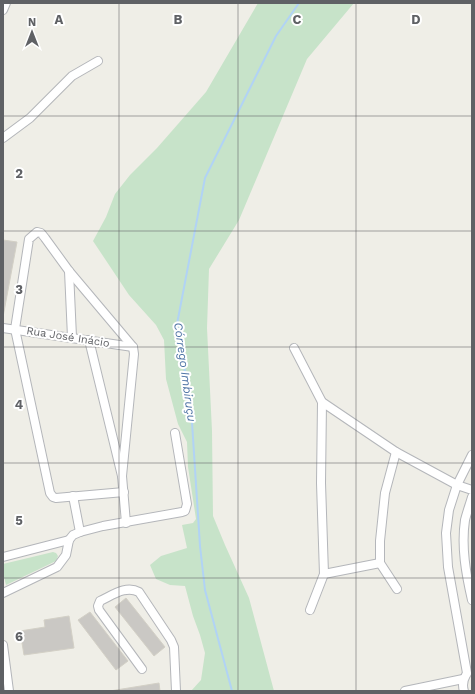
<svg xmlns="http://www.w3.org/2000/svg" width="475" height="694" viewBox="0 0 475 694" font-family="'Work Sans',sans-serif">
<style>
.green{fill:#c7e3c9}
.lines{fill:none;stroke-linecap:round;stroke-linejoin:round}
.stream{stroke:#b1d3f5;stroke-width:2}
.building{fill:#cac8c4;stroke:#d3d0c6}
.minor-casing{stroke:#b4b6ba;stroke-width:10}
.minor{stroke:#fff;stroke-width:8}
.grid{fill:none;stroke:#5f6165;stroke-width:1;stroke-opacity:0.55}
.labels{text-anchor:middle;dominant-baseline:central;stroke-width:4;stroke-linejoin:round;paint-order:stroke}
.street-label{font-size:11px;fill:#5f6165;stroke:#fff}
.water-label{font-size:12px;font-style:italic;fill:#4f74a6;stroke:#fff}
.grid-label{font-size:13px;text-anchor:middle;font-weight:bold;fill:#5f6165;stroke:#fff;stroke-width:4;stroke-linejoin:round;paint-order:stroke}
</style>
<rect width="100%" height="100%" fill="#efeee7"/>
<g class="green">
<polygon points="258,3 354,3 307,59 239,220 209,269 207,328 212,431 213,516 225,545 249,598 274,691 191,691 201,680 205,653 200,635 193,616 185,586 170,585 156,579 150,565 161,556 187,548 182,525 193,523 196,519 188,467 187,442 178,424 166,379 164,340 156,325 129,295 93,241 106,217 115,194 130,175 157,148 206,92"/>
<polygon points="53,552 56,553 58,556 56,561 6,585 3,573 3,564"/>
</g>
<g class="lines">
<polyline class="stream" points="232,691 205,590 200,546 191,407 177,324 205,178 276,36 299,3"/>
</g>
<g class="building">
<polygon points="3,240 17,242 3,317"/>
<polygon points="126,598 165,647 154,656 115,607"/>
<polygon points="90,612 128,661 116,670 78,620"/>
<polygon points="69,616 74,648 24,655 20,631 45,627 44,620"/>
<polygon points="159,683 160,691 110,691"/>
</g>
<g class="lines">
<defs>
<g id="minor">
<polyline points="3,10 6,3"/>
<polyline points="3,138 30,118 72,76 98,61"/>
<polyline points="69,271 72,337"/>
<polyline points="3,328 133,347"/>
<polyline points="89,340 122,476 126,523"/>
<polyline points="294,348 322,402 321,483 324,574 310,610"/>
<polyline points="322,402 396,452 457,485 472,490"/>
<polyline points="396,452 385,493 380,541 380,563 397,589"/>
<polyline points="122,476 134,354 133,347 69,271 45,238 41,233 37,232 29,239 15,329 50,493 53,497 56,498 124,492"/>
<polyline points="73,496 80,532"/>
<path d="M472,497C470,504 467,512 465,520C461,547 466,574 472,600"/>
<polyline points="3,557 69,540"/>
<polyline points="324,574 380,563"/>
<polyline points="3,593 57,567 66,555 69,540 73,535 80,532 103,526 182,512 185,511 187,504 175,433"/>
<polyline points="3,645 9,691"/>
<path d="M142,669L99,610L98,606L100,601C113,595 126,585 139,592L171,640L174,647L176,691"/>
<polyline points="467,673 448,567 446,533 449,510 457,485 472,455"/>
<polyline points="405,691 463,679"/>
<path d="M464,691C462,685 463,680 466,675"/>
</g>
</defs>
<use href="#minor" class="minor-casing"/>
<use href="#minor" class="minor"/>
</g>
<path class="grid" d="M119,3V691M238,3V691M356,3V691M3,116H472M3,231H472M3,347H472M3,463H472M3,578H472"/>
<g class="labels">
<g class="street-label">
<text transform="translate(68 337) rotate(9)">Rua José Inácio</text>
</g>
<g class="water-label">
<text transform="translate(185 372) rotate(82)">Córrego Imbiruçu</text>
</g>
</g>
<g class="grid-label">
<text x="59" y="24">A</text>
<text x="178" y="24">B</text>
<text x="297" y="24">C</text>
<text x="416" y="24">D</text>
<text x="19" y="178">2</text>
<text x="19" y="294">3</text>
<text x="19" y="409">4</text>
<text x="19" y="525">5</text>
<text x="19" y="641">6</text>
</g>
<rect width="475" height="694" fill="none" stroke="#5f6165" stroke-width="8"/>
<g transform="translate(32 32)" stroke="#ffffff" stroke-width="3" paint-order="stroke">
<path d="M0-3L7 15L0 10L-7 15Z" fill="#5f6165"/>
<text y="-6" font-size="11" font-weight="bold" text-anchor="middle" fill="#5f6165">N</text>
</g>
</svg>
